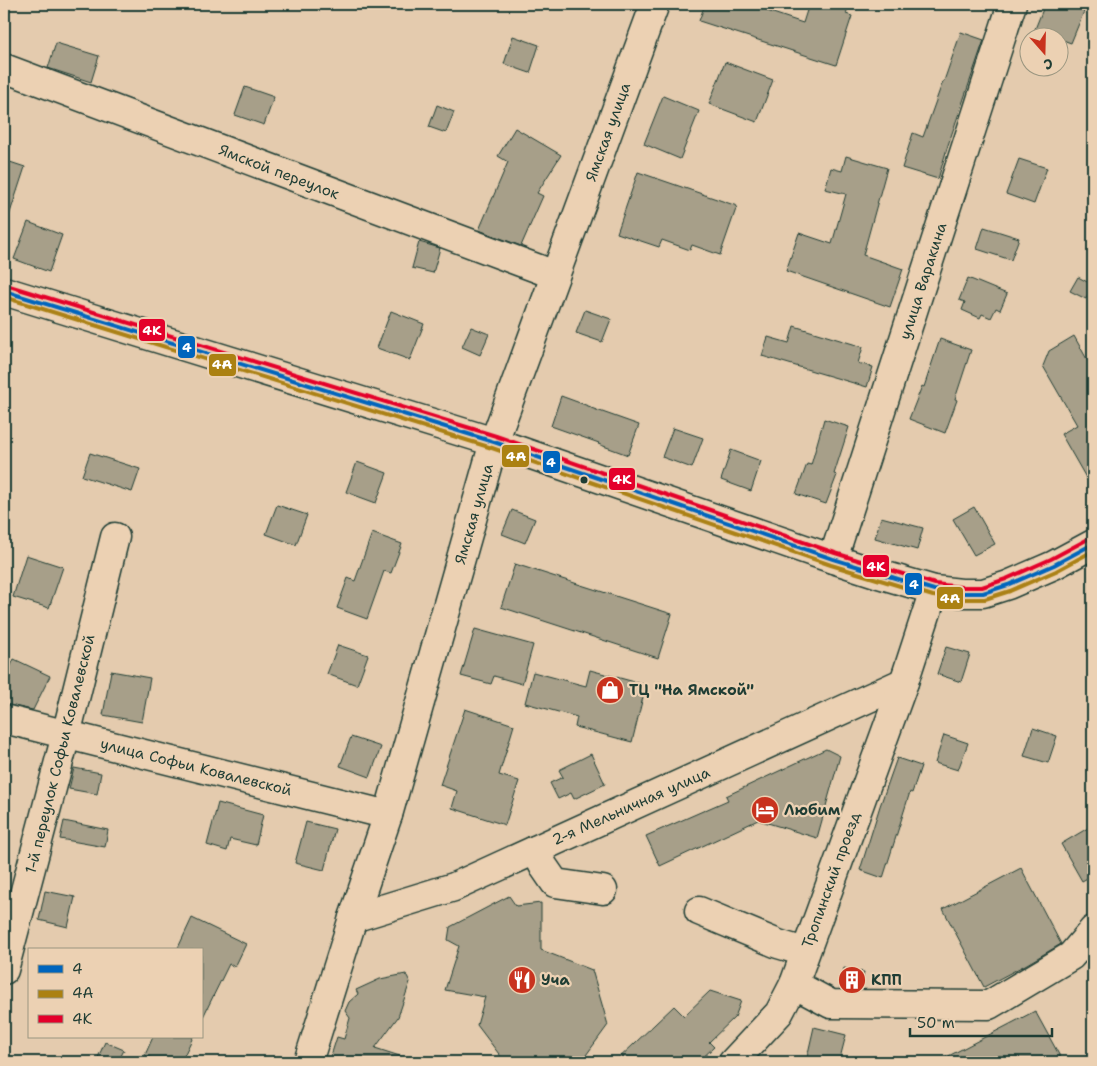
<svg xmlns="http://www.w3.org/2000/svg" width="1097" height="1066" viewBox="0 0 1097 1066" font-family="'Shantell Sans',sans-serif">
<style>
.building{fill:#a79f89;stroke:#1f3d34}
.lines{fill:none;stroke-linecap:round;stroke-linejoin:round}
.minor-casing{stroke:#1f3d34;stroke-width:31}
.minor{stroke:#ecd1b3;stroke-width:28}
.bus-1-casing{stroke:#ecd1b3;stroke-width:8}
.bus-2-casing{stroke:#ecd1b3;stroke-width:8}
.bus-3-casing{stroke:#ecd1b3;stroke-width:8}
.bus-1{stroke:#0065bd;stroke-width:4}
.bus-2{stroke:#ab8112;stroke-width:4}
.bus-3{stroke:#e4002b;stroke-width:4}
.bus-dot{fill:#1f3d34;stroke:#ecd1b3;stroke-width:2}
.labels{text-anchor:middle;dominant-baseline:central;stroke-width:4.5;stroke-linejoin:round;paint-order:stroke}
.street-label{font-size:15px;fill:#1f3d34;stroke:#ecd1b3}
.poi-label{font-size:15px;font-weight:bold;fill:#1f3d34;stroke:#ecd1b3;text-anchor:start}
.line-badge{stroke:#ecd1b3;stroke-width:2}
.badge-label{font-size:14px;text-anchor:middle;font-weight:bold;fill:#fff}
</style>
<rect width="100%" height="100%" fill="#e4cbae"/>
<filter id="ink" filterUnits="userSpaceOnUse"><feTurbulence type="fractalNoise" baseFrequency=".02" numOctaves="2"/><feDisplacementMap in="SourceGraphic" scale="10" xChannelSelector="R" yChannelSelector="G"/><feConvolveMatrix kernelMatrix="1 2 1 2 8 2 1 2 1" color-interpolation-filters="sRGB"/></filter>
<g filter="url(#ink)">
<g class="building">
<polygon points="705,4 769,4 767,11 803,23 809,4 849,4 846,14 852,16 836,65 699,21"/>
<polygon points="1045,4 1087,4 1071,43 1060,39 1060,38 1056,38 1035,29"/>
<polygon points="961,32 984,40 948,145 938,179 902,168 913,133 923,137 943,81 944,81"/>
<polygon points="513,36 539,45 530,73 504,64"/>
<polygon points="56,43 99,56 91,82 48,68"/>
<polygon points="725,62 773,80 757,122 709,104"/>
<polygon points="245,87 274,97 264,125 235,115"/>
<polygon points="663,96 699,111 680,159 644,144"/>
<polygon points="437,105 454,112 446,133 429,127"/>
<polygon points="515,128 561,155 537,193 543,196 521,246 479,230 508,162 498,156"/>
<polygon points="846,156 887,168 863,255 903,269 890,307 786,271 799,233 832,244 846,194 825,189 831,168 842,171"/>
<polygon points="1019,159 1047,168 1034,204 1006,194"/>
<polygon points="4,160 25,167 7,222 4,221"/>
<polygon points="638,172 737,206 720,255 692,245 690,250 662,240 659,247 617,233"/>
<polygon points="28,222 62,235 49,272 14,259"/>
<polygon points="984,227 1019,238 1011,260 977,249"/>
<polygon points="419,242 440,248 433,273 412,268"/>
<polygon points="1078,277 1093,285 1086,299 1070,291"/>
<polygon points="968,278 1007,294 1000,310 996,308 991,318 982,314 980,318 962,310 965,302 959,300"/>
<polygon points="585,310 611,319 602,342 576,333"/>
<polygon points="391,311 424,324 410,360 377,348"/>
<polygon points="794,326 863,347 858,363 873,367 867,387 762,356 768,337 789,343"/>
<polygon points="471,327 489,334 480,355 462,347"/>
<polygon points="1074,336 1093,370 1093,490 1061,434 1077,425 1043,366 1049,351"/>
<polygon points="940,339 971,350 955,399 957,400 945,433 909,419 922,386 924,387"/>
<polygon points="561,396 591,407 591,408 639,425 628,455 598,444 599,443 551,426"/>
<polygon points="824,419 849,427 834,474 837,475 826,504 796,494 807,464 811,465"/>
<polygon points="673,428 703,438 692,468 662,457"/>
<polygon points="731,450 761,461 751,491 721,480"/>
<polygon points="90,453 140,469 132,492 82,476"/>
<polygon points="357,462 387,473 376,503 346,492"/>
<polygon points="277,505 307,515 296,545 266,534"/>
<polygon points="974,507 995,544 974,555 953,519"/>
<polygon points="512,510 535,519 525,543 502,534"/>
<polygon points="881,517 923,528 917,550 875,538"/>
<polygon points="372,533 402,544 391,573 384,571 367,619 337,608 348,578 355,581"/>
<polygon points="26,555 63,567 49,608 13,597"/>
<polygon points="515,564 672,614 658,658 501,607"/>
<polygon points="475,629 533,645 522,684 494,676 491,684 461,676"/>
<polygon points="338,645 368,655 357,685 327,674"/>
<polygon points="946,647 970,654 961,682 937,674"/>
<polygon points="14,659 50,676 33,710 4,704 4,680"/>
<polygon points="590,670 646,685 632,742 575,727 577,717 525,703 533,672 586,686"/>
<polygon points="111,671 150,678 142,722 103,715"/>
<polygon points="465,709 514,725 499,775 519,781 505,825 452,808 457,791 440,785"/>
<polygon points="1033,728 1057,736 1048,763 1024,756"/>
<polygon points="944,735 968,743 958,770 935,763"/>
<polygon points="351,737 381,747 370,777 340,766"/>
<polygon points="826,749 840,756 817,838 758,820 660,866 646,836 728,800 726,796"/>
<polygon points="591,754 605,784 574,799 571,793 558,799 550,783 563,777 559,770"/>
<polygon points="897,758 921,766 912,793 910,792 883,878 860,870 880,806"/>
<polygon points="74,768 101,773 97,794 69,789"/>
<polygon points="218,803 263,815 256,845 230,839 227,851 207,845"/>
<polygon points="64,821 108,830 105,847 60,839"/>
<polygon points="306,822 335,829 324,870 295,863"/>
<polygon points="1093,825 1093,875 1082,881 1061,844"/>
<polygon points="1021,868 1061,944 1027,964 984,987 943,909"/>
<polygon points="45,891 75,897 68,927 39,920"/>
<polygon points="509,896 516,906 541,903 541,950 592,970 608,1025 581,1062 505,1062 477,1025 485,997 445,990 459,946 448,940 450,927"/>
<polygon points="192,918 246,944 235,967 229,964 201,1021 201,950 177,950"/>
<polygon points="844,968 864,972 861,989 840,988"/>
<polygon points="406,974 410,982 398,1017 375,1048 409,1059 409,1062 329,1062 337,1037 344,1039 350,1018 345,1011 349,1002 358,994 356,990 380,979"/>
<polygon points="710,991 741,1001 735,1017 709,1042 714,1047 698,1062 615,1062 674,1006 684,1016"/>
<polygon points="1035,1011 1063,1062 937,1062"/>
<polygon points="814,1027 846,1035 839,1062 806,1062"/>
<polygon points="153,1037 193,1037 181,1062 160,1062 145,1055"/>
<polygon points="105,1042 124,1050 118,1062 96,1062"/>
</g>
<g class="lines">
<defs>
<g id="minor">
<polyline points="4,68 555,275"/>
<polyline points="4,291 494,442 833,559 879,574 934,590 961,593 983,593 1008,585 1054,565 1093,544"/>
<polyline points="833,559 1012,4"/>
<polyline points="4,719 388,815"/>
<polyline points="535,850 544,867 555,883 603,890"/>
<polyline points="699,911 778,944 805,952"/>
<polyline points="353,918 454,887 904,682"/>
<polyline points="4,970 66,735 115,537"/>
<polyline points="794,984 831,1004 989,1005 1071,956 1093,930"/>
<polyline points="308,1062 353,918 388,815 494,442 655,4"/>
<polyline points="733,1062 779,1013 794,984 904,682 934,590"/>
</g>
</defs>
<use href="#minor" class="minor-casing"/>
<use href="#minor" class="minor"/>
<defs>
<polyline id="bus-1" points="4,291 494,442 833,559 934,590 961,593 983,593 1008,585 1054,565 1093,544"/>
<polyline id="bus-2" points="4,297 492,448 831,565 933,596 961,599 985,599 1010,591 1056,571 1093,551"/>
<polyline id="bus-3" points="6,285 496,436 835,553 935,584 961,587 982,587 1006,579 1051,559 1090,538"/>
</defs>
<use href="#bus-1" class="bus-1-casing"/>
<use href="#bus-2" class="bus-2-casing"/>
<use href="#bus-3" class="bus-3-casing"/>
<use href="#bus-1" class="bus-1"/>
<use href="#bus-2" class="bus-2"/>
<use href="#bus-3" class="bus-3"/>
</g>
</g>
<defs>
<symbol id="shop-disc" viewBox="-11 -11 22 22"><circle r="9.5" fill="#c8321e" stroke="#ecd1b3"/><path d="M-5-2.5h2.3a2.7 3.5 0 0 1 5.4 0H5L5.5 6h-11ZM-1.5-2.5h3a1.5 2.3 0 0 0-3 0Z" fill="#fff"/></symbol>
<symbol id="hotel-disc" viewBox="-11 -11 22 22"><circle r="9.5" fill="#c8321e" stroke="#ecd1b3"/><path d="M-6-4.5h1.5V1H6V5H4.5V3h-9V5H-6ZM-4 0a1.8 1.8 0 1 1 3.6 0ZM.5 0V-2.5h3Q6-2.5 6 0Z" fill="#fff"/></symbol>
<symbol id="restaurant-disc" viewBox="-11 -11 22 22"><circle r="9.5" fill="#c8321e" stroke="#ecd1b3"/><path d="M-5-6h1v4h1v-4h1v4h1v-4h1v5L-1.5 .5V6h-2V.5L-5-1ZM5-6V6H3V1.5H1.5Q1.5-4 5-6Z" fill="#fff"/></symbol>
<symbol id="building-disc" viewBox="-11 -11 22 22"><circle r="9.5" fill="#c8321e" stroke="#ecd1b3"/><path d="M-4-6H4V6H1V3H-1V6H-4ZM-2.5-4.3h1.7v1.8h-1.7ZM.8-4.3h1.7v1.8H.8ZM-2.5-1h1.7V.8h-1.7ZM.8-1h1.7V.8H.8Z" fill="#fff"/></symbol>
</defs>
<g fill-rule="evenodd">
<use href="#shop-disc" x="594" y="674" width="32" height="32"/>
<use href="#hotel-disc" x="749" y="794" width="32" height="32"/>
<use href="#restaurant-disc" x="506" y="964" width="32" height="32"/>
<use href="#building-disc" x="836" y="964" width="32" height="32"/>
</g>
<circle class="bus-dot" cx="584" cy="480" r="4.5"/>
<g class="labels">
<g class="street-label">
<text transform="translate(608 132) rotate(-70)">Ямская улица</text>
<text transform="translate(279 172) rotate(21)">Ямской переулок</text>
<text transform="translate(923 281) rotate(-72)">улица Варакина</text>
<text transform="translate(474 514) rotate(-74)">Ямская улица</text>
<text transform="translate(60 754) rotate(-76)">1-й переулок Софьи Ковалевской</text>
<text transform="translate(196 767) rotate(14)">улица Софьи Ковалевской</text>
<text transform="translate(631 806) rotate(-24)">2-я Мельничная улица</text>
<text transform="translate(831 880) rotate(-70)">Тропинский проезд</text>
</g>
<g class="poi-label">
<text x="629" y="690">ТЦ "На Ямской"</text>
<text x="784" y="810">Любим</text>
<text x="541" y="980">Уча</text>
<text x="871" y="980">КПП</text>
</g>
</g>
<g class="line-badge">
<rect x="138" y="318" width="28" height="24" rx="5" fill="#e4002b"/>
<rect x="177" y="335" width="19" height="24" rx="5" fill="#0065bd"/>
<rect x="208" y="353" width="29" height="24" rx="5" fill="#ab8112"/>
<rect x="501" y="444" width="29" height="24" rx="5" fill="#ab8112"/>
<rect x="542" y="450" width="19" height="24" rx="5" fill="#0065bd"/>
<rect x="608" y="467" width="28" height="24" rx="5" fill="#e4002b"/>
<rect x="862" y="554" width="28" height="24" rx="5" fill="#e4002b"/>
<rect x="904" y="572" width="19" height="24" rx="5" fill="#0065bd"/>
<rect x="936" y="586" width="28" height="24" rx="5" fill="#ab8112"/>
</g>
<g class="badge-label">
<text x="152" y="335">4К</text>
<text x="187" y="352">4</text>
<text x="222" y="369">4А</text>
<text x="516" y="461">4А</text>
<text x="551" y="467">4</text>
<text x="622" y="484">4К</text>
<text x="876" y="571">4К</text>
<text x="914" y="589">4</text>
<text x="950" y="603">4А</text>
</g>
<rect width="1097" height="1066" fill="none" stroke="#ecd1b3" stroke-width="20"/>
<rect x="10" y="10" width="1077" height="1046" fill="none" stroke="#1f3d34" stroke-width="2" filter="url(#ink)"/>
<rect x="28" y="948" width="175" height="90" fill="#ecd1b3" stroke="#9a9680"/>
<rect x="38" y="965" width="25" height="8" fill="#0065bd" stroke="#9a9680"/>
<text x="72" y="974" font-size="15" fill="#1f3d34">4</text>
<rect x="38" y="990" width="25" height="8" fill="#ab8112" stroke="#9a9680"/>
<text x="72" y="998" font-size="15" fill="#1f3d34">4А</text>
<rect x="38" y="1015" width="25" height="8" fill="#e4002b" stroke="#9a9680"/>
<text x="72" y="1024" font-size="15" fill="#1f3d34">4К</text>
<g transform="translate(1044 52) rotate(160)"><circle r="24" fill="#ecd1b3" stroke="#9a9680"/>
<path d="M0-4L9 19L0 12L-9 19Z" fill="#c8321e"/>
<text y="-8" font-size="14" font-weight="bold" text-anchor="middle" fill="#1f3d34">С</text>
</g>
<path d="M910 1028v8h142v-8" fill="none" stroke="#1f3d34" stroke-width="2.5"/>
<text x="917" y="1028" font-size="15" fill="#1f3d34" stroke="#ecd1b3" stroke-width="4" paint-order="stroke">50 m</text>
</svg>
